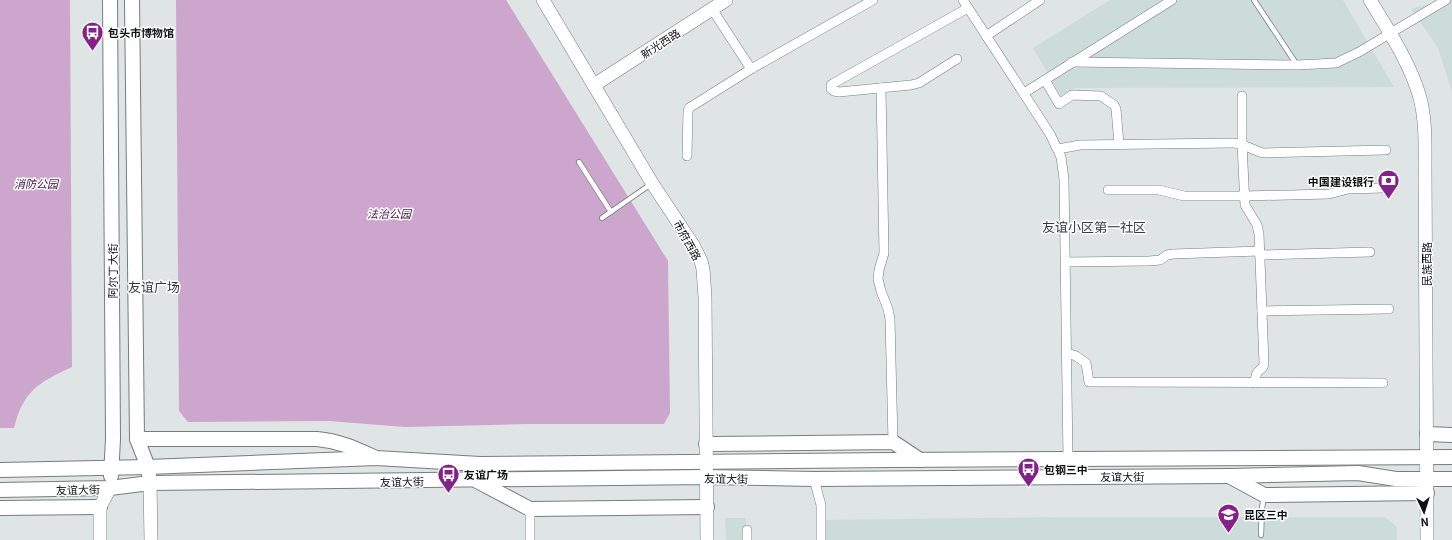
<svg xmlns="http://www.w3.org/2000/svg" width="1452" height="540" viewBox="0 0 1452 540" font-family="Georgia,'Noto Sans SC',serif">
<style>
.built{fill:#ccddd9}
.green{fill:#cca6cd}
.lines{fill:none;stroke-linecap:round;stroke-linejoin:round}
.lane-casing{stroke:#767d7c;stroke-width:6}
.street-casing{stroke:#767d7c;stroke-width:10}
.secondary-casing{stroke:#767d7c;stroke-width:14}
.primary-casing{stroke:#767d7c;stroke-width:16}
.lane{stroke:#fff;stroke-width:4.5}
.street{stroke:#fff;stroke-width:9}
.secondary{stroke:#fff;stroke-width:13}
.primary{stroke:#fff;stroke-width:14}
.labels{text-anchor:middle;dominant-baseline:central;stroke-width:3;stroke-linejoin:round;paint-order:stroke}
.poi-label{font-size:11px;font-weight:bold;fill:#0f1211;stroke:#fff;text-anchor:start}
.street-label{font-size:11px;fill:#0f1211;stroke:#fff}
.park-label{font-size:11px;font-style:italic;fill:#431346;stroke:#fff}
.quarter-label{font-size:13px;fill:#353b3a;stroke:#fff}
</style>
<rect width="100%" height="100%" fill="#dee5e4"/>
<g class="built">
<polygon points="1110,0 1343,0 1394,87 1075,88 1061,96 1033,48"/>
<polygon points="1444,0 1452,0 1452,92 1438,48 1411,9"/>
<polygon points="1060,517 1385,517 1397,527 1397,540 826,540 825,520"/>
<polygon points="725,518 746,518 746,540 726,540"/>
</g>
<g class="green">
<path d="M0,0H70L72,367C39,382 23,391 14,428H0Z"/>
<polygon points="176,0 506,0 668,261 670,413 664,424 526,424 405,427 329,421 188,422 179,411"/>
</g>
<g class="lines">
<defs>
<g id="lane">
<polyline points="1254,0 1297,65"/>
<polyline points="579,162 611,212"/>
<polyline points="602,218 651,184"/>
<polyline points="1261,535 1262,508 1264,496"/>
</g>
<g id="street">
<polyline points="963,0 1050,134 1061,157 1064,179 1068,459"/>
<polyline points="712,9 751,69"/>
<polyline points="986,36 1040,0"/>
<polyline points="957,59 919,83 911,85 839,92 834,91 831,89 831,85 834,83 968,8"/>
<polyline points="1072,62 1297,65 1336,63 1359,52 1446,0"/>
<polyline points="1045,80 1059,104 1072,95 1101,96 1114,105 1116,109 1119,144"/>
<polyline points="881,88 884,253 879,270 878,279 881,291 888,309 890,319 893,442"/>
<polyline points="1024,93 1172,0"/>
<path d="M1242,96V144L1245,205L1257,225L1259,234L1264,364L1263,367C1256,373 1256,373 1255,383"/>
<path d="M1058,149L1080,145L1232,143C1243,143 1252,150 1263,153L1386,150"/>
<polyline points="687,156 688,111 689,108 751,69 873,0"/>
<polyline points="1108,190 1159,190 1184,196 1244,196 1329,194 1348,189 1383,188"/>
<polyline points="1260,255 1370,252"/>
<polyline points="1066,262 1149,261 1160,260 1167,255 1173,254 1260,251"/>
<polyline points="1262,311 1389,309"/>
<polyline points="1067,353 1076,356 1086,363 1089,382 1383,383"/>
<polyline points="814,479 821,505 821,540"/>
<polyline points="747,530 747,540"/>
<polyline points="530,540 530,509"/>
</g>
<g id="secondary">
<polyline points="543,0 652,183 693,245 701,261 703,269 705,297 707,540"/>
<path d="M1370,0C1388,30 1411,64 1420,98C1426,121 1425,145 1425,168L1427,540"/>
<polyline points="594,85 726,0"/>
<polyline points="150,483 151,540"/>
<polyline points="100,540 100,507 110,488"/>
</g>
<g id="primary">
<polyline points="110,0 113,439 111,476"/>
<polyline points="132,0 137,439 148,467 149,475"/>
<polyline points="1427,434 1452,435"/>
<path d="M137,439H317C339,441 354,448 374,457"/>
<polyline points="706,444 893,442 920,460"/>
<polyline points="0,470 148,467 376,458 480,464 893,460 1452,457"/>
<polyline points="1229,476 1264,495 1427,493"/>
<polyline points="477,481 530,509 707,507"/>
<polyline points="0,490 110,488 150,483 706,477 814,479 1229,476 1358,473 1396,479 1452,479"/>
<polyline points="0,508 100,507"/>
</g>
</defs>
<use href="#lane" class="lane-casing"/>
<use href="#street" class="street-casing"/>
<use href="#secondary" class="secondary-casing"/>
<use href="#primary" class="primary-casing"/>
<use href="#lane" class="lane"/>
<use href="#street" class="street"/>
<use href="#secondary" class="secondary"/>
<use href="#primary" class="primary"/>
</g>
<defs>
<symbol id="bus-pin" viewBox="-11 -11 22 30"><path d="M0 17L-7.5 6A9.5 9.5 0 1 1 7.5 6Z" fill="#84218a" stroke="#fff"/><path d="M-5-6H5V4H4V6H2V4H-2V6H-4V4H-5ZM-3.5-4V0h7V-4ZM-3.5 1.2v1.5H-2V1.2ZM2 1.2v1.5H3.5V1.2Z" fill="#fff"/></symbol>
<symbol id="bank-pin" viewBox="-11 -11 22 30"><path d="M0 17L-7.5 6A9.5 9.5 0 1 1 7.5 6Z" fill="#84218a" stroke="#fff"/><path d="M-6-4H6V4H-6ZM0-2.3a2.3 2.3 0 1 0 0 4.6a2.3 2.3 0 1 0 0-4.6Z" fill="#fff"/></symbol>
<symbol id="school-pin" viewBox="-11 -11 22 30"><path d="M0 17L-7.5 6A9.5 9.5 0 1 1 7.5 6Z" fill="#84218a" stroke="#fff"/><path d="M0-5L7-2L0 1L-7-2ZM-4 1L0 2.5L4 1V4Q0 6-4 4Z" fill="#fff"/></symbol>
</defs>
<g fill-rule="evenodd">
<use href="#bus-pin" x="80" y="20" width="25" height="34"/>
<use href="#bank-pin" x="1376" y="168" width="25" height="34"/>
<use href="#bus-pin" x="1016" y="456" width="25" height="34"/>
<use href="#bus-pin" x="436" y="462" width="25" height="34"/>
<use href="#school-pin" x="1216" y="502" width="25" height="34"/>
</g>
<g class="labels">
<g class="poi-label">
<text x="108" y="32">包头市博物馆</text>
<text x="1374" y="181" text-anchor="end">中国建设银行</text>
<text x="1044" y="469">包钢三中</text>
<text x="464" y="474">友谊广场</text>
<text x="1244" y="514">昆区三中</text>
</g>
<g class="street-label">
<text transform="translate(660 43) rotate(-33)">新光西路</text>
<text transform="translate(688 240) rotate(61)">市府西路</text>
<text transform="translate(1426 264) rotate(-90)">民族西路</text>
<text transform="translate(112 271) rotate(-90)">阿尔丁大街</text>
<text x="1122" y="476">友谊大街</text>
<text transform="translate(726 478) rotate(1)">友谊大街</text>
<text transform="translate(402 481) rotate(-1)">友谊大街</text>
<text transform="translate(78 489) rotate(-1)">友谊大街</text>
</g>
<g class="park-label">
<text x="36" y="183">消防公园</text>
<text x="389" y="213">法治公园</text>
</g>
<g class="quarter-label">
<text x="1094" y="226">友谊小区第一社区</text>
<text x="154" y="286">友谊广场</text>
</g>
</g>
<g transform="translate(1424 512) rotate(176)" stroke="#ffffff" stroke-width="3" paint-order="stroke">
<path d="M0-3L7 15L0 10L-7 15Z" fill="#0f1211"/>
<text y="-6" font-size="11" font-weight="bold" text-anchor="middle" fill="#0f1211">N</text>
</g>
</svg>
